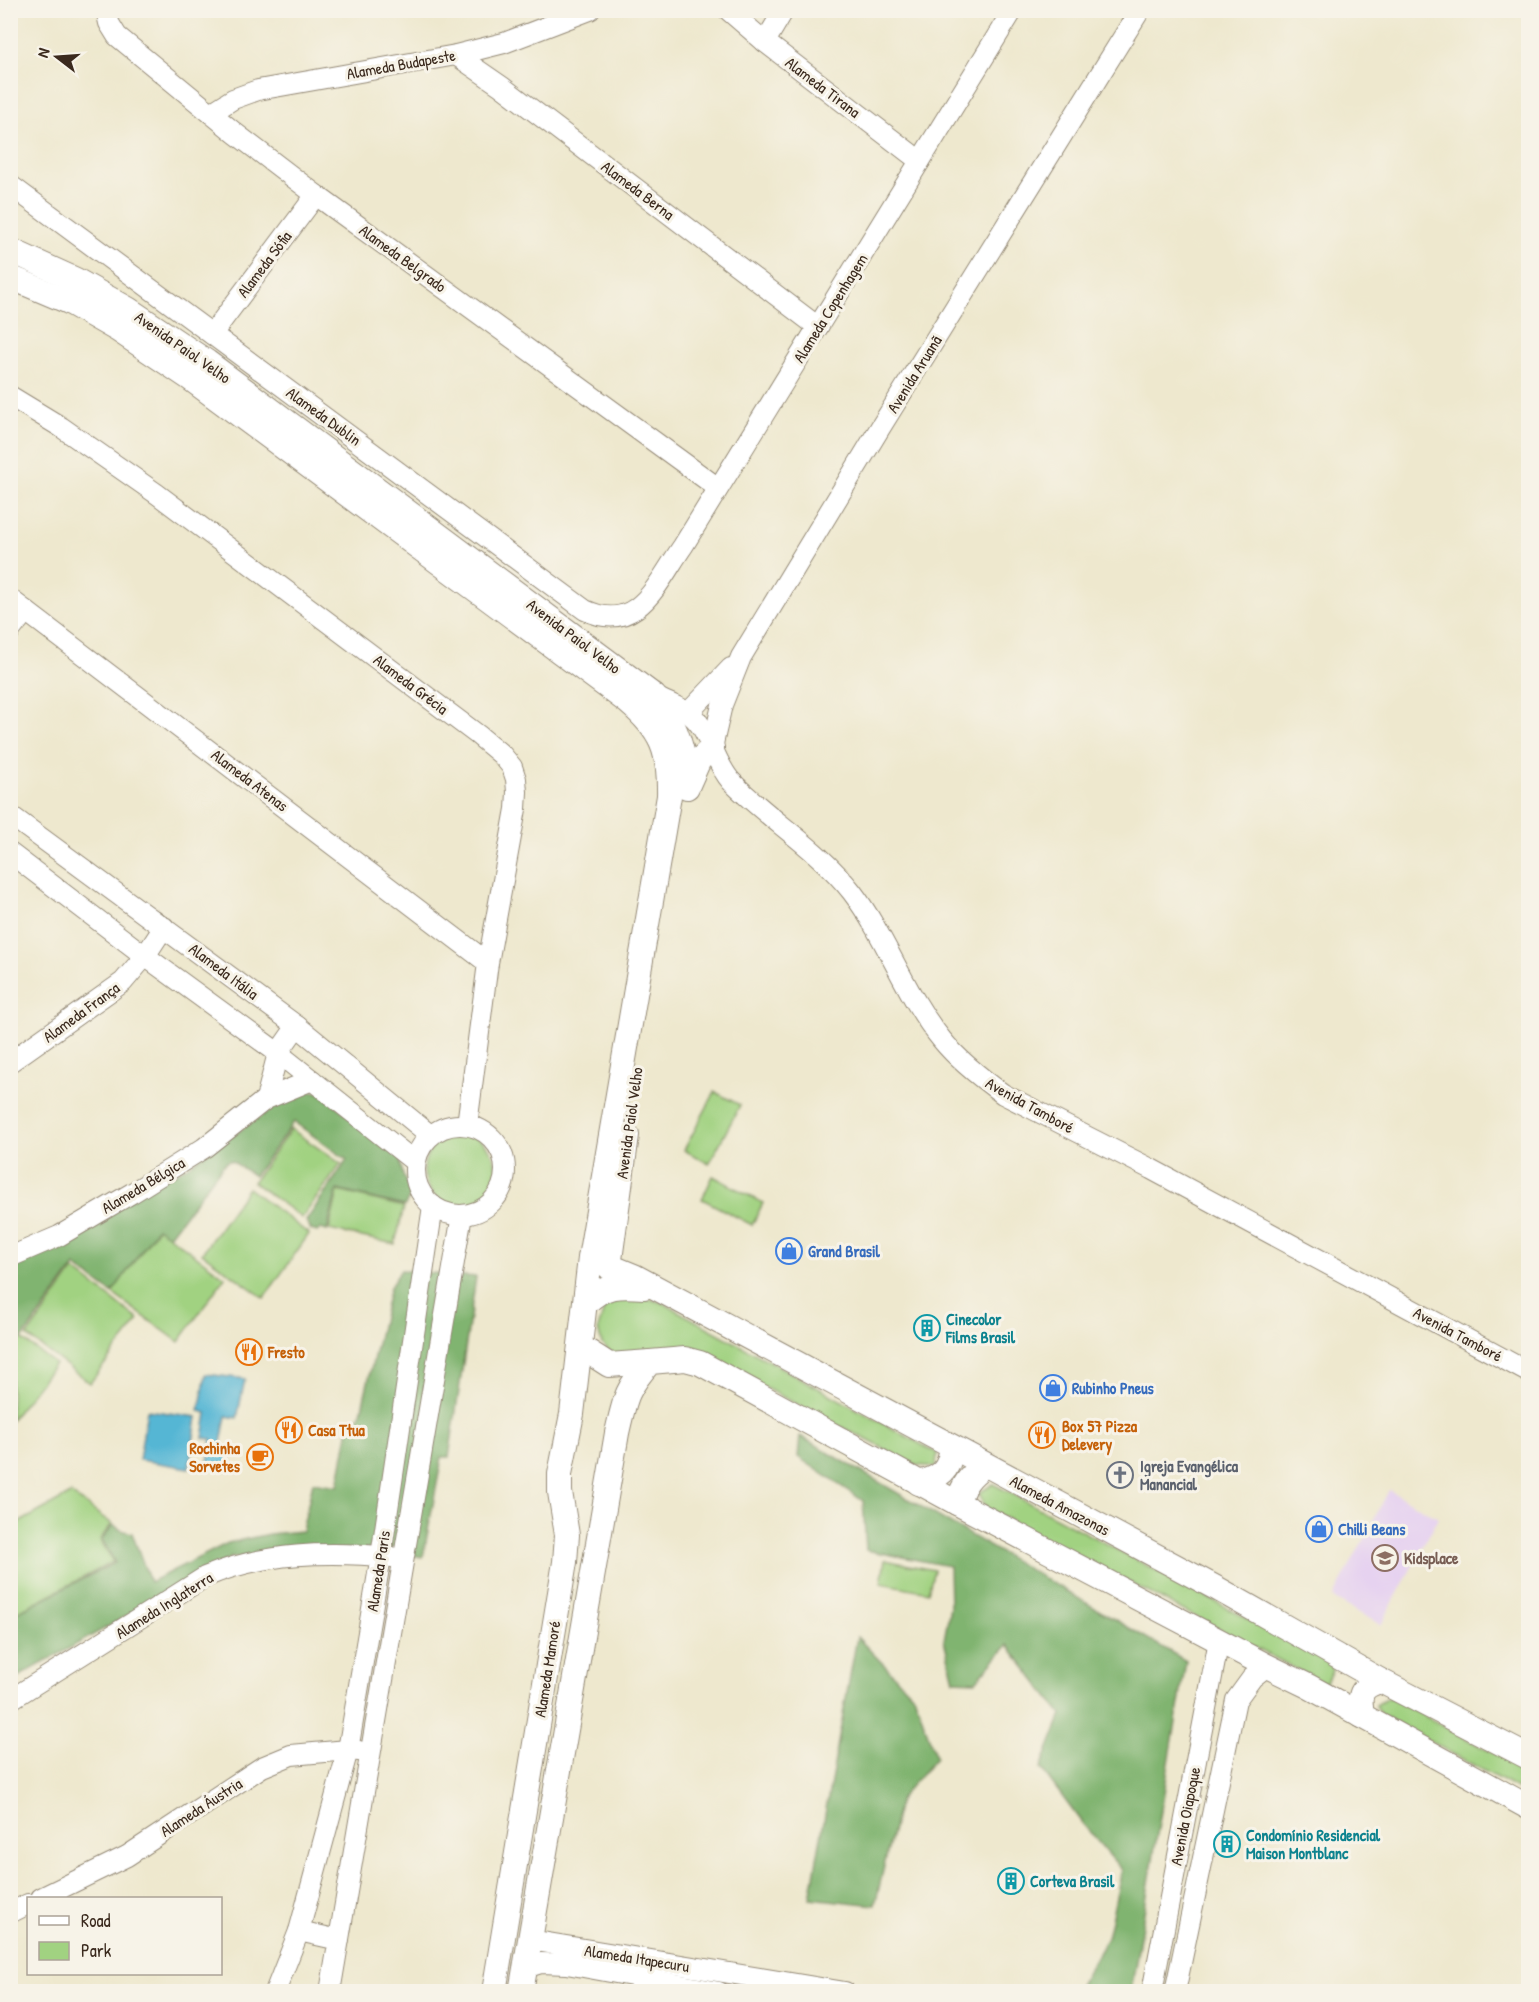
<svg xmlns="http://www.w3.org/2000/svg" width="1539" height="2002" viewBox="0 0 1539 2002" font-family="'Patrick Hand',sans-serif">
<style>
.built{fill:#e6d2f0}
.green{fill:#a1d281;stroke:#6e7e50;stroke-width:1.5}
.forest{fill:#80b46f;stroke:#5e6f46;stroke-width:1.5}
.water{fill:#55b6d4;stroke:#487079;stroke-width:1.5}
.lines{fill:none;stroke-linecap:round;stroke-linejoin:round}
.minor-casing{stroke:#948976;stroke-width:22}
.major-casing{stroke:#948976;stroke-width:26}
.minor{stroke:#fff;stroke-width:20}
.major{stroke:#fff;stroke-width:24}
.labels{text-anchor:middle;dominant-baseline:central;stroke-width:6;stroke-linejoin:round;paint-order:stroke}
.street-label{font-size:16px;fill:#3b2a1e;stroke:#f7f3e8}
.shop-label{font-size:16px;font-weight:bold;fill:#366cbe;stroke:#f7f3e8;text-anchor:start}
.culture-label{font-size:16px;font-weight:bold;fill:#0d838f;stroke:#f7f3e8;text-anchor:start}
.food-label{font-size:16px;font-weight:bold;fill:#c56008;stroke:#f7f3e8;text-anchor:start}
.worship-label{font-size:16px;font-weight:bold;fill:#5b616d;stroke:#f7f3e8;text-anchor:start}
.education-label{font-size:16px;font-weight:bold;fill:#785e54;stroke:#f7f3e8;text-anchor:start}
</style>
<rect width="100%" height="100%" fill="#f7f3e8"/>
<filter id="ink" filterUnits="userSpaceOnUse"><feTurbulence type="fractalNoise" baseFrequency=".0167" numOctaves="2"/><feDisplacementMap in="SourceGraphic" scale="12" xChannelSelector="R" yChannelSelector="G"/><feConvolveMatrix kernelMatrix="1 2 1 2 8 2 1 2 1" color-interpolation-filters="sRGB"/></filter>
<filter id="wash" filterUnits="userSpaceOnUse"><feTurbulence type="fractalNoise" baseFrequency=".008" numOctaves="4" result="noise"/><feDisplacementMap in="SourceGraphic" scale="24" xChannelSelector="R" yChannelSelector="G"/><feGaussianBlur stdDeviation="1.35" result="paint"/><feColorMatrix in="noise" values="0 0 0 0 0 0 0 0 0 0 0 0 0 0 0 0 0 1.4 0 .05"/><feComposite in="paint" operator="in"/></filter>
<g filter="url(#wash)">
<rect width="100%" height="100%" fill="#eee8ce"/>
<polygon class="built" points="1389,1490 1438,1518 1381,1625 1333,1598"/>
<g class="green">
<polygon points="715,1092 740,1105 709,1164 684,1150"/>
<polygon points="291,1129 341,1164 302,1218 253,1182"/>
<circle cx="460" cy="1170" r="36"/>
<polygon points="713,1176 763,1203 752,1225 702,1199"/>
<polygon points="248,1188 309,1234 264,1298 202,1253"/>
<polygon points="338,1191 404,1207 395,1244 329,1230"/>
<polygon points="158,1228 225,1277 179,1342 112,1293"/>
<polygon points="74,1270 139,1320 90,1383 27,1336"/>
<polygon points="629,1293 663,1303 937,1453 936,1467 916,1465 689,1349 616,1357 602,1344 598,1329 604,1309 614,1297"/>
<polygon points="11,1331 55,1364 11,1420"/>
<polygon points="993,1484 1329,1662 1332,1670 1325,1684 986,1508 979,1493"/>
<polygon points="71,1494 112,1524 100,1539 113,1562 13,1614 10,1610 11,1527"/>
<polygon points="885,1560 934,1570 928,1592 881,1583"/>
<polygon points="1389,1697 1528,1772 1528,1795 1380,1714 1376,1705"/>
</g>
<g class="forest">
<polygon points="303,1090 318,1092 399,1155 403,1176 411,1193 405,1206 337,1190 327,1231 321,1229 317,1232 311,1230 306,1221 347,1160 294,1122 254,1176 232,1161 228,1161 223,1165 169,1236 157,1228 112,1293 75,1266 22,1339 11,1330 11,1265 178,1172 290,1097"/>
<polygon points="401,1270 476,1277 449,1457 442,1457 423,1557 370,1549 230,1558 11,1681 11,1615 115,1563 102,1539 113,1525 121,1530 132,1533 150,1582 228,1543 269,1534 302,1531 313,1482 338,1486 351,1418 360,1417 390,1287"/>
<polygon points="800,1436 1186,1661 1131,1991 1076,1991 1107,1938 1122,1870 1082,1823 1041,1768 1062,1715 1008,1645 976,1681 954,1680 944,1640 950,1607 949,1566 866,1550 863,1501 798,1457"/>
<polygon points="857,1637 915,1697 936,1758 900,1798 875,1905 810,1898"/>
</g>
<g class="water">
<polygon points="206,1374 245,1379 237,1418 226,1416 220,1448 231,1450 227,1471 207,1467 212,1439 203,1438 207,1413 199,1411"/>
<polygon points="147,1410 197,1417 189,1468 139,1460"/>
</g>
</g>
<g filter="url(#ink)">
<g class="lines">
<defs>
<g id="minor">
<polyline points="106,10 109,23 117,36 235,133 316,195 718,488"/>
<polyline points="728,10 765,42 920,161"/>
<polyline points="765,42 784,10"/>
<polyline points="456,55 501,86 818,327"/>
<polyline points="211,113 233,99 258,90 456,55 504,43 590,10"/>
<path d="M10,185L585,610C638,635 657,583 683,546L1013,10"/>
<polyline points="212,334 316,195"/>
<polyline points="10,396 61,427 157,494 478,735 502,755 512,767 516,779 517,792 516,809 488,963 467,1125"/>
<polyline points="10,599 488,963"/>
<polyline points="10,631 26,611"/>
<path d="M654,696C665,702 677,706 687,712C710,727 713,761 731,781C769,820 818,848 852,892C887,938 905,995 942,1040C959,1061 981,1078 1003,1094L1151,1169L1528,1372"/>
<polyline points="688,713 731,668"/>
<polyline points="712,748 722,705 741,657 880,428 1140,10"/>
<polyline points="10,815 297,1026 430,1135"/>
<polyline points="10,853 145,956 278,1053 415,1162"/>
<polyline points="10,1062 123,982 145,956 164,927"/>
<polyline points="266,1099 278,1053 297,1026"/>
<circle cx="460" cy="1170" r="45"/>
<polyline points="10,1257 59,1236 132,1193 204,1148 266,1099 312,1080"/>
<path d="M10,1700L205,1577C264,1552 329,1551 392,1557"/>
<polyline points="41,1898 127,1856 262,1767 291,1755 348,1750 359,1751"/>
<polyline points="10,1913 28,1904"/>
<polyline points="299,1931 339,1940"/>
<polyline points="530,1940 845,1992"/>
<polyline points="525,1968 541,1963 567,1964 719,1992"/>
<polyline points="275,1992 299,1931 348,1750 381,1556 433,1206"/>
<polyline points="330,1992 462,1215"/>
<polyline points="1152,1992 1219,1640"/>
<polyline points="1175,1992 1236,1700 1252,1678 1267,1666"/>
</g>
<g id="major">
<path d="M10,250L76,280L128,309L207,362L654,696C674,720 684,747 686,778"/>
<path d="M10,277L69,302L118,330L191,379L628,702C662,731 670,751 669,796L590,1258L572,1414L560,1474V1492L567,1535L565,1562L494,1992"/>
<polyline points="687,787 699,760 712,748"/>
<polyline points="595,1260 634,1276 1218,1589 1381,1681 1528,1757"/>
<polyline points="609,1267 627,1135"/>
<path d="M585,1304C604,1284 619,1285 645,1287"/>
<polyline points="581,1347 609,1365 650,1362"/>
<path d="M919,1483C941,1477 949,1471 952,1448"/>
<path d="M957,1503C964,1484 968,1477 985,1465"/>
<path d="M1362,1716C1359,1695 1359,1687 1381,1681"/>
<path d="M521,1992L617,1433C625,1398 626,1389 650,1362L685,1359L700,1363L957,1503L1267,1666L1308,1686L1528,1807"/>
</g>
</defs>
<use href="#minor" class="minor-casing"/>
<use href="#major" class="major-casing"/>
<use href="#minor" class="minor"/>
<use href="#major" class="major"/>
</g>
</g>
<defs>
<symbol id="shop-ring" viewBox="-11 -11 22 22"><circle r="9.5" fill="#f7f3e8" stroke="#3f7fe0" stroke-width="1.5"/><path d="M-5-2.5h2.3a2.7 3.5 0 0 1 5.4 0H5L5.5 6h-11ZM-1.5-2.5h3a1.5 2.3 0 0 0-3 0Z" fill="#3f7fe0"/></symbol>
<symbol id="building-ring" viewBox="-11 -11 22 22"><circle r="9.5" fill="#f7f3e8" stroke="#0f9aa8" stroke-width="1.5"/><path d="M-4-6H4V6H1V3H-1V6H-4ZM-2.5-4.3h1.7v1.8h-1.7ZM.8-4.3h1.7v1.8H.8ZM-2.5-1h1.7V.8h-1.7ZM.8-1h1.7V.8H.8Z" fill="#0f9aa8"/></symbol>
<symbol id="restaurant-ring" viewBox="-11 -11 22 22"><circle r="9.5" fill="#f7f3e8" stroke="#e8710a" stroke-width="1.5"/><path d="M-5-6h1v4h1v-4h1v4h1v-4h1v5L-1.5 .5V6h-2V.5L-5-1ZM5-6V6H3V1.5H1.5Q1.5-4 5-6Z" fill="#e8710a"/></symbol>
<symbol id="cafe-ring" viewBox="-11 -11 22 22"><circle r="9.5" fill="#f7f3e8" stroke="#e8710a" stroke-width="1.5"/><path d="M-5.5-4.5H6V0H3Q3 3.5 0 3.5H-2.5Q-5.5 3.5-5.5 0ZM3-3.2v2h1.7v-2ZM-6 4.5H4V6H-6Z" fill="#e8710a"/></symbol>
<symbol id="church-ring" viewBox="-11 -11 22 22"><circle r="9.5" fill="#f7f3e8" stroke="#6b7280" stroke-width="1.5"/><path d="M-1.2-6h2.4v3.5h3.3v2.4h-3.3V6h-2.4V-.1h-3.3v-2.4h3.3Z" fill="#6b7280"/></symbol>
<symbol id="school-ring" viewBox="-11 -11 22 22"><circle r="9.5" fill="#f7f3e8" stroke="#8d6e63" stroke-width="1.5"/><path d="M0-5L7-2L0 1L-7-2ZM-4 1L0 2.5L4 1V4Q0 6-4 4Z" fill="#8d6e63"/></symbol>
</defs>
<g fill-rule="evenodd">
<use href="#shop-ring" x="774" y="1236" width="30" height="30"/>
<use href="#building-ring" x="912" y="1313" width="30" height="30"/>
<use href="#restaurant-ring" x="234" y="1337" width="30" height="30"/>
<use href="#shop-ring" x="1038" y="1373" width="30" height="30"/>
<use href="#restaurant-ring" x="274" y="1415" width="30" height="30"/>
<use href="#restaurant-ring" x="1027" y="1420" width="30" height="30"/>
<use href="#cafe-ring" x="245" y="1442" width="30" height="30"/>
<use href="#church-ring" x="1105" y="1460" width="30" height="30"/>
<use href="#shop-ring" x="1304" y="1514" width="30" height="30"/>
<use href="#school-ring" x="1370" y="1543" width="30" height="30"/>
<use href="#building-ring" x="1212" y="1829" width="30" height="30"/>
<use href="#building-ring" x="996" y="1866" width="30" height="30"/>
</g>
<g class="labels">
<g class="street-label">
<text transform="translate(401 64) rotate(-10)">Alameda Budapeste</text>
<text transform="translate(823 87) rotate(37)">Alameda Tirana</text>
<text transform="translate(638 190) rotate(37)">Alameda Berna</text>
<text transform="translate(403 258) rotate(36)">Alameda Belgrado</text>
<text transform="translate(264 264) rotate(-53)">Alameda Sófia</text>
<text transform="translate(830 308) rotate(-58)">Alameda Copenhagem</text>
<text transform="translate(183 347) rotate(35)">Avenida Paiol Velho</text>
<text transform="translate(914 374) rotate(-58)">Avenida Aruanã</text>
<text transform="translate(324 416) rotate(36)">Alameda Dublin</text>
<text transform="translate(574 636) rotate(37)">Avenida Paiol Velho</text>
<text transform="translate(411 684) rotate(37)">Alameda Grécia</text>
<text transform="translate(250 780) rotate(37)">Alameda Atenas</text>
<text transform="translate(224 971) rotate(37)">Alameda Itália</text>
<text transform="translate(81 1012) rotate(-36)">Alameda França</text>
<text transform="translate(1030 1105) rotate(29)">Avenida Tamboré</text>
<text transform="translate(629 1123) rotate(-82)">Avenida Paiol Velho</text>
<text transform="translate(143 1185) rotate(-31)">Alameda Bélgica</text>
<text transform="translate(1458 1334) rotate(28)">Avenida Tamboré</text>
<text transform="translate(1060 1505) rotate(28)">Alameda Amazonas</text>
<text transform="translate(378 1571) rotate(-81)">Alameda Paris</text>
<text transform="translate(164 1605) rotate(-32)">Alameda Inglaterra</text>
<text transform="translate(547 1669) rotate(-81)">Alameda Mamoré</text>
<text transform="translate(201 1807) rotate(-33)">Alameda Áustria</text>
<text transform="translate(1185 1816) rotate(-79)">Avenida Oiapoque</text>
<text transform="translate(637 1958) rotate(9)">Alameda Itapecuru</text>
</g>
<g class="shop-label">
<text x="808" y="1251">Grand Brasil</text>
<text x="1072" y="1388">Rubinho Pneus</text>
<text x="1338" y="1529">Chilli Beans</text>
</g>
<g class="culture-label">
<text x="946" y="1319">Cinecolor<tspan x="946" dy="18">Films Brasil</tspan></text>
<text x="1246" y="1835">Condomínio Residencial<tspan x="1246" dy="18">Maison Montblanc</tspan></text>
<text x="1030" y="1881">Corteva Brasil</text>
</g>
<g class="food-label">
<text x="268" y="1352">Fresto</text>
<text x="1062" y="1426">Box 57 Pizza<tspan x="1062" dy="18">Delevery</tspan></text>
<text x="308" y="1430">Casa Ttua</text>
<text x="240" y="1448" text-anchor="end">Rochinha<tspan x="240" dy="18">Sorvetes</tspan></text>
</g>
<g class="worship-label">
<text x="1140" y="1466">Igreja Evangélica<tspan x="1140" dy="18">Manancial</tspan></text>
</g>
<g class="education-label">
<text x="1404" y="1558">Kidsplace</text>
</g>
</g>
<rect width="1539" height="2002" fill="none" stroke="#f7f3e8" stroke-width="36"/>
<rect x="27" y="1897" width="195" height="78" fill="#f7f3e8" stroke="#aca397" stroke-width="1.5"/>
<rect x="39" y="1916" width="30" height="9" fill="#ffffff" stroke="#aca397" stroke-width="1.5"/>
<text x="81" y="1927" font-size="18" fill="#3b2a1e">Road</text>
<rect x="39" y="1942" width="30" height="18" fill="#a1d281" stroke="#aca397" stroke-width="1.5"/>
<text x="81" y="1957" font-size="18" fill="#3b2a1e">Park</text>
<g transform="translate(57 57) rotate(287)" stroke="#f7f3e8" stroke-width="4.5" paint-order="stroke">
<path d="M0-4.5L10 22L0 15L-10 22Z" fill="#3b2a1e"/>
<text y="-9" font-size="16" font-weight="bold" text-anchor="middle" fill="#3b2a1e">N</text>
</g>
</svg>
